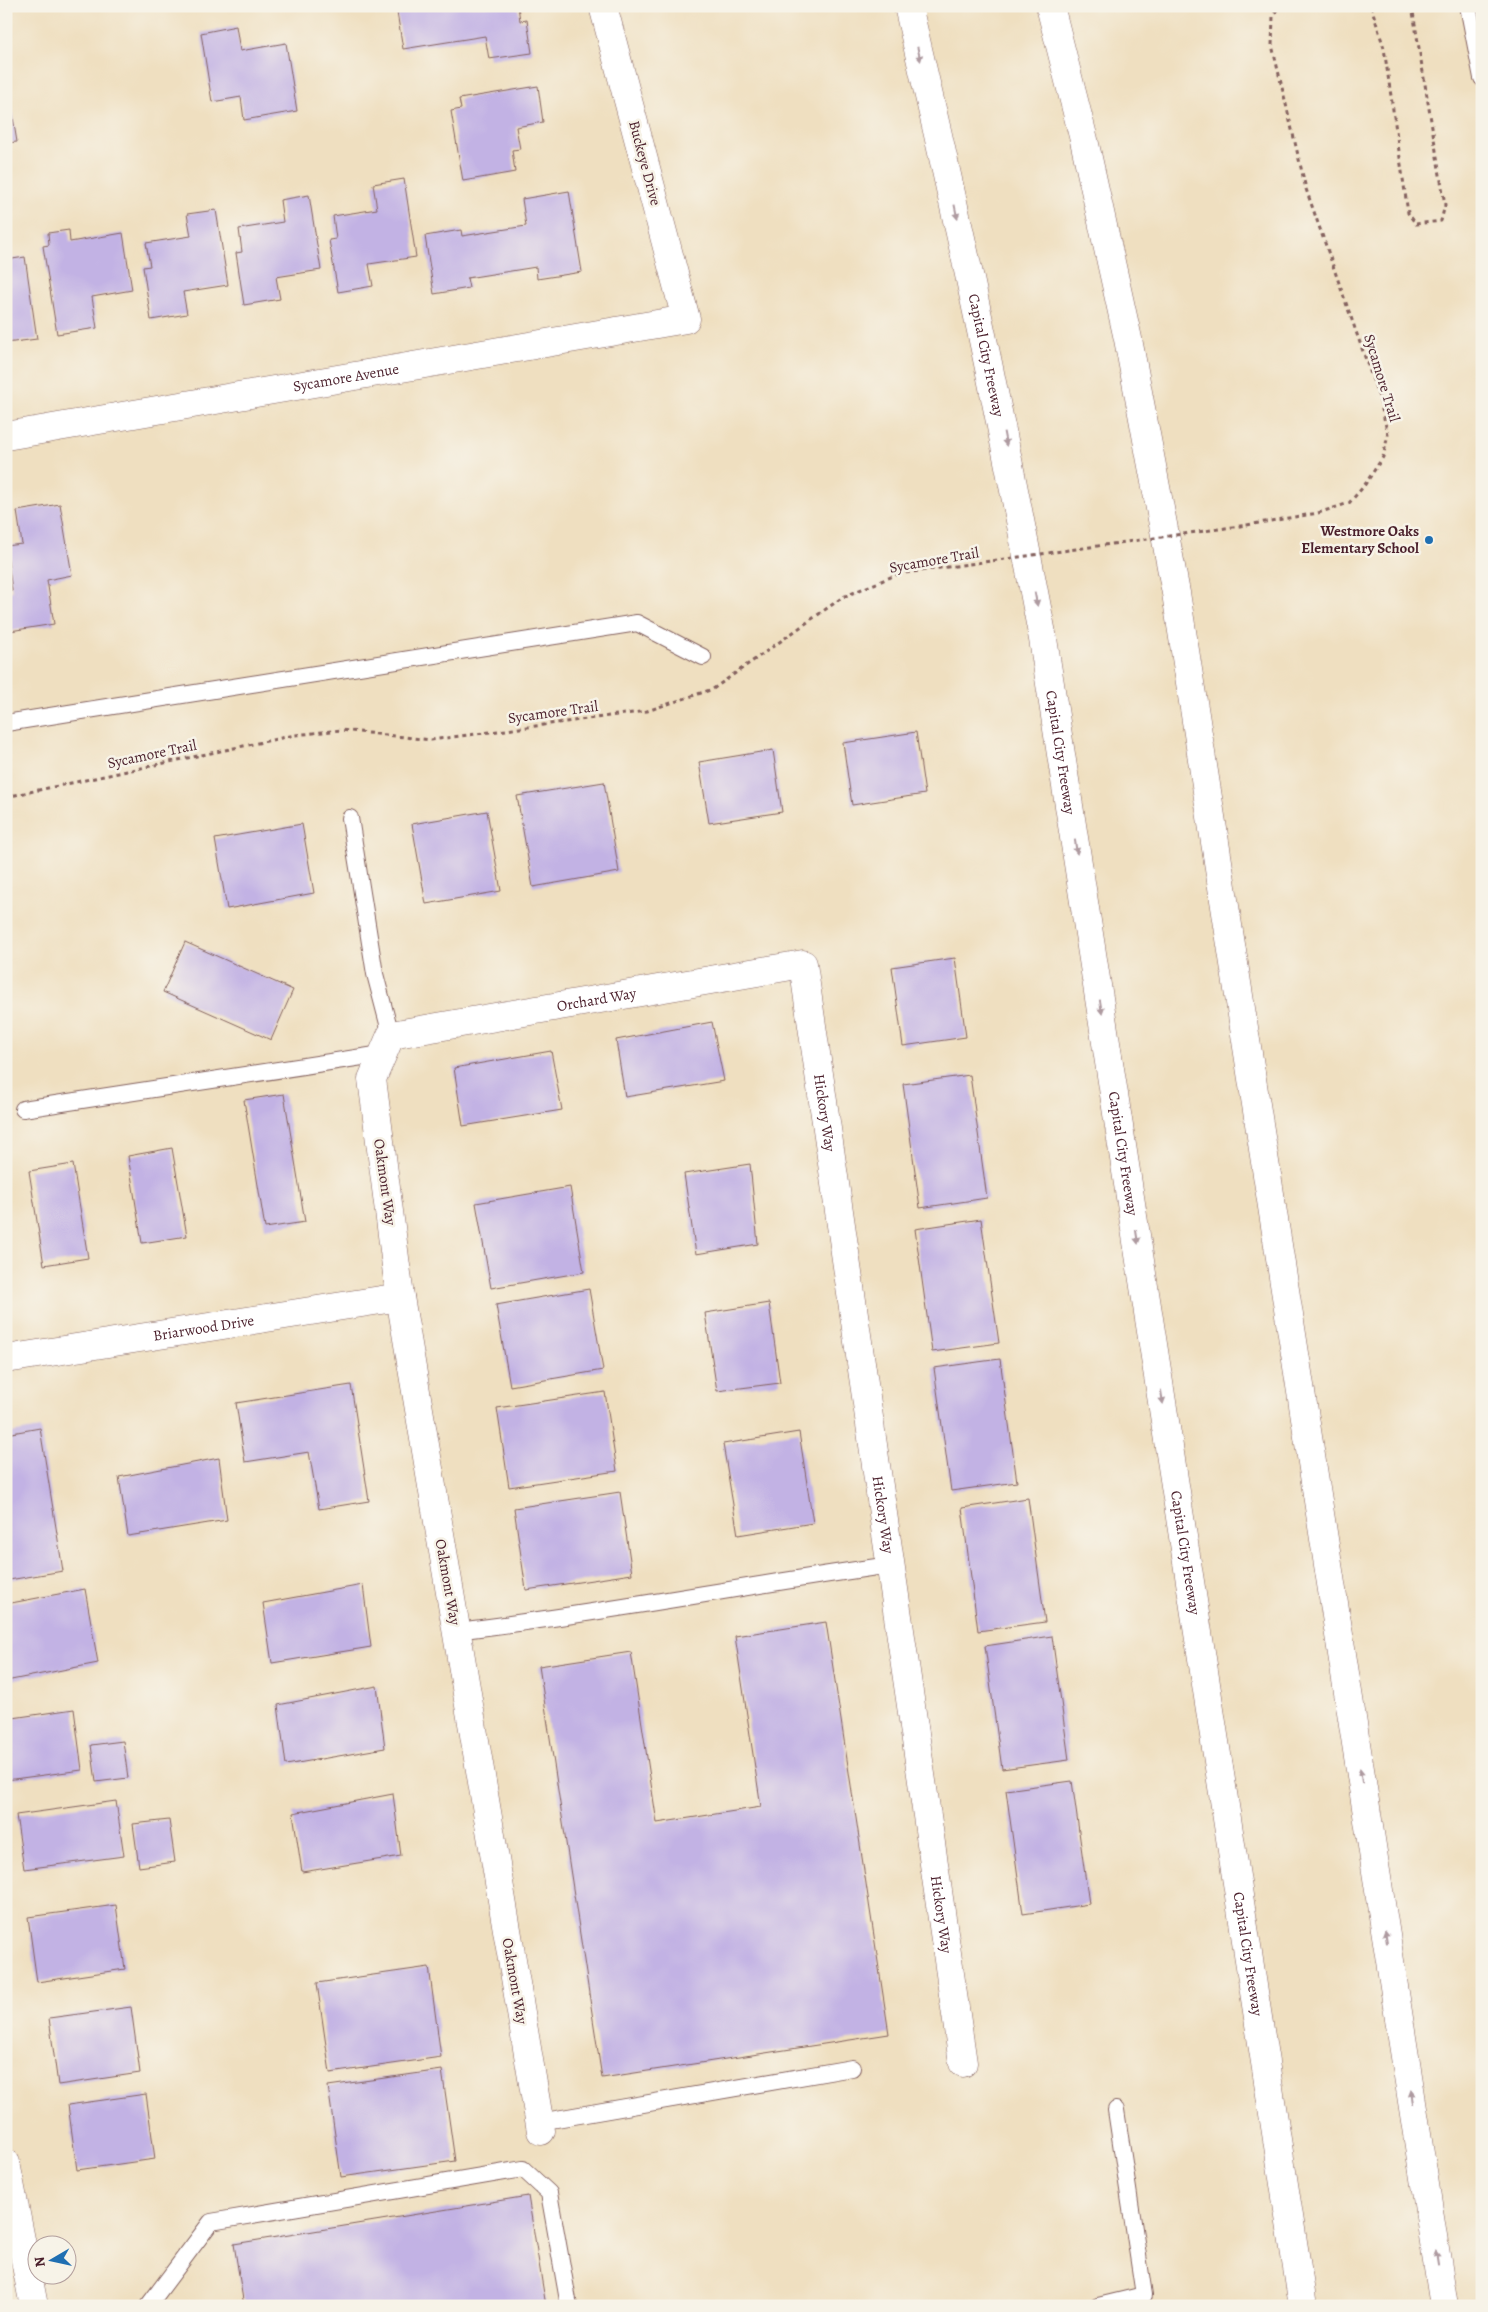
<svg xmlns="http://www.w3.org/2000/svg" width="1488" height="2312" viewBox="0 0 1488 2312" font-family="Alegreya,serif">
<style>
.building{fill:#c2b2e4}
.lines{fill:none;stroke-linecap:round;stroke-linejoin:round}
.lane-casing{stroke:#84625f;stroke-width:18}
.street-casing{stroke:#84625f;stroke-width:29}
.secondary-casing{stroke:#84625f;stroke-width:29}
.highway-casing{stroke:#84625f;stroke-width:29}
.path{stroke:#84625f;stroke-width:3;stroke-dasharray:4 4;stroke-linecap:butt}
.lane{stroke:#fff;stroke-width:16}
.street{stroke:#fff;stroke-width:28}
.secondary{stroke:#fff;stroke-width:28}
.highway{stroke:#fff;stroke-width:28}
.path-bridge{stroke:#84625f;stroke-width:3;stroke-dasharray:4 4;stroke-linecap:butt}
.oneway{fill:#ae9aa0}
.poi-dot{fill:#1f6fb2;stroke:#f7f3e8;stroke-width:2}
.labels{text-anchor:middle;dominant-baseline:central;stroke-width:5;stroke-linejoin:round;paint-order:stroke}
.street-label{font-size:15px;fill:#4a1f2b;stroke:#f7f3e8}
.poi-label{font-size:15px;font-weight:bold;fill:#4a1f2b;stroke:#f7f3e8;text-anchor:end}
</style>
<rect width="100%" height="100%" fill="#f7f3e8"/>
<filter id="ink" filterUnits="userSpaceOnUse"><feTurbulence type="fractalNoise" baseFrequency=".02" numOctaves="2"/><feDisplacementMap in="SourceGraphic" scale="10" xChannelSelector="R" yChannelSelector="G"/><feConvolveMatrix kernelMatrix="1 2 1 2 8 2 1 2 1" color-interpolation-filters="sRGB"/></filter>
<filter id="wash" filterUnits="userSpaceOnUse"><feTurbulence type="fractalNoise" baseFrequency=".0096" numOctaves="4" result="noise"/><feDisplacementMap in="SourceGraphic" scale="20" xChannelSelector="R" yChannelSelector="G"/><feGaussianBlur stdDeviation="1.12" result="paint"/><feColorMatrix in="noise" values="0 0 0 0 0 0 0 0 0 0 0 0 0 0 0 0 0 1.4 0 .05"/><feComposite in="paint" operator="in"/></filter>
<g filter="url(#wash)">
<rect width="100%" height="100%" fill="#efdfc0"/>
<g id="blocks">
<g class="building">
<polygon points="396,6 518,6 520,21 527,20 532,53 489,59 485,36 403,49"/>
<polygon points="236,26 240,51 286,43 297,111 244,120 241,97 212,102 201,33"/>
<polygon points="6,75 17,142 6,143"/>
<polygon points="538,86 543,122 516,127 520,149 512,150 515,172 463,181 451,111 461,109 459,99"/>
<polygon points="404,179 416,257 369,264 373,286 338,292 329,240 336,239 333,216 377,209 373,184"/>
<polygon points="569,191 582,272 537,279 536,267 467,278 469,288 434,294 425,236 461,230 462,236 526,226 522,199"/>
<polygon points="309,195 321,270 276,277 280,299 244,305 236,253 242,252 239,229 283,222 280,200"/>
<polygon points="216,210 228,285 183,292 187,314 151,320 143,267 150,266 146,243 191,236 187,214"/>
<polygon points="69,230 70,242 123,233 132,290 92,297 97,328 57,334 43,246 49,245 48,233"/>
<polygon points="25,257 37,339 6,343 6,260"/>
<polygon points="60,504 72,575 47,580 54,624 10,631 6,592 12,591 6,546 22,544 17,511"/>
<polygon points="916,732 925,794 852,805 843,743"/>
<polygon points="773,750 782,812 709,823 699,762"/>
<polygon points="604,782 619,872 533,887 517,796"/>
<polygon points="487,811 501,891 426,904 412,824"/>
<polygon points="302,824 314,893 227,909 215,839"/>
<polygon points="185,942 293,990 271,1040 163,992"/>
<polygon points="955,958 966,1037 903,1046 892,967"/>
<polygon points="712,1022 724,1081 625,1097 616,1040"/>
<polygon points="551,1051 562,1110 463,1126 454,1068"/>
<polygon points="970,1075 987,1198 920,1208 903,1084"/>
<polygon points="284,1094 305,1222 265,1228 244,1100"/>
<polygon points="172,1148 187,1236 142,1243 128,1156"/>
<polygon points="73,1164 88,1258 44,1265 29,1171"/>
<polygon points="750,1164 758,1244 696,1254 684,1174"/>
<polygon points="570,1187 584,1272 491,1288 476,1203"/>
<polygon points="981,1219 999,1343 932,1352 915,1229"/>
<polygon points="589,1289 603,1370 510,1386 496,1305"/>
<polygon points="769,1303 780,1383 717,1391 705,1313"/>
<polygon points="1000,1359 1017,1482 951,1491 934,1368"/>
<polygon points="351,1385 369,1501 319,1509 309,1452 245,1462 236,1403"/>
<polygon points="605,1392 617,1471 509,1487 497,1408"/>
<polygon points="40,1428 63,1571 9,1580 6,1561 6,1434"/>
<polygon points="799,1432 813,1523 738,1535 723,1444"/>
<polygon points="219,1458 227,1520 128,1536 119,1477"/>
<polygon points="620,1492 632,1574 526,1590 514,1508"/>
<polygon points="1028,1498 1045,1622 978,1631 962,1508"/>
<polygon points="363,1585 371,1647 272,1663 263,1603"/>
<polygon points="85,1589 98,1663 6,1681 6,1604"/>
<polygon points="826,1622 889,2034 602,2078 539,1666 631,1652 657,1823 761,1807 735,1636"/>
<polygon points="1052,1636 1069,1760 1002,1769 985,1646"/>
<polygon points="377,1686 385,1748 286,1765 278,1705"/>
<polygon points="74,1709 82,1770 6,1780 6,1719"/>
<polygon points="123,1741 128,1778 96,1782 91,1745"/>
<polygon points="1072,1781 1089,1904 1023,1914 1006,1790"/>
<polygon points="393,1794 401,1856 302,1872 293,1813"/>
<polygon points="116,1801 124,1856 24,1869 16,1815"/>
<polygon points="169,1820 175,1862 139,1867 133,1824"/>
<polygon points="116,1905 125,1969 37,1982 28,1917"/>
<polygon points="429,1967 441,2057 330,2073 317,1983"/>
<polygon points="131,2007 140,2073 58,2085 49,2018"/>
<polygon points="442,2070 455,2161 341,2177 328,2086"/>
<polygon points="146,2094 155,2159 77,2170 68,2105"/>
<polygon points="528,2196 546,2306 244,2306 234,2244"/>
</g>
</g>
</g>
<g filter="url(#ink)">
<use href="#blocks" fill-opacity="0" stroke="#84625f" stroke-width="1"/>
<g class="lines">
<defs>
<g id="lane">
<polyline points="1468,6 1482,78"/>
<polyline points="6,723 637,623 703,657"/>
<polyline points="350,818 375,974 391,1035"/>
<polyline points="23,1109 382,1054"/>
<path d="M456,1631C602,1614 745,1585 891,1565"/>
<polyline points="539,2122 852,2068"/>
<polyline points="148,2306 211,2222 523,2169 549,2193 569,2306"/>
<polyline points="1098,2306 1144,2295 1116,2110"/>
</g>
<g id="street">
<path id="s1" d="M6,436L686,319L603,6"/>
<path id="s2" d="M6,1359L400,1297"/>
<path id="s3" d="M541,2131L400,1297L372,1079L391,1035L803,964L963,2063"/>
</g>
<polyline id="secondary" points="6,2163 34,2306"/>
<g id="highway">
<path id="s4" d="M908,6C958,216 1003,427 1043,639L1303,2306"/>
<polyline points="1050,6 1084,140 1128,339 1176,593 1444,2306"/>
</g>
</defs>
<use href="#lane" class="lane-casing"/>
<use href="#street" class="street-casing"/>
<use href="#secondary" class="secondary-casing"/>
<use href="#highway" class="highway-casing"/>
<g class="path">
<polyline points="1371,6 1384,48 1408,213 1416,224 1441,221 1445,205 1412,6"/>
<polyline points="1247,525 1318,513 1349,503 1364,486 1383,457 1388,435 1379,397 1306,189 1272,45 1273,16 1279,6"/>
<polyline points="6,797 295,735 341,730 431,740 647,711 713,689 843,597 898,574"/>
</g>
<use href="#lane" class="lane"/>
<use href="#street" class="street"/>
<use href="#secondary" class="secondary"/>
<use href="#highway" class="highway"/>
<polyline class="path-bridge" points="898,574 1247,525"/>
</g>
<defs><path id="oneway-solid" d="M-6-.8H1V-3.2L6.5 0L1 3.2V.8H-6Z" transform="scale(1.25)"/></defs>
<g class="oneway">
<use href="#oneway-solid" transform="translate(919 54) rotate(77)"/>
<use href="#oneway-solid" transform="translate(956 212) rotate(78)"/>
<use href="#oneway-solid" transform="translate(1005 439) rotate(79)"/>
<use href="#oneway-solid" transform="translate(1036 599) rotate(79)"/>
<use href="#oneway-solid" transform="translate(1076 847) rotate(81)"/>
<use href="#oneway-solid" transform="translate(1101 1007) rotate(81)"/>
<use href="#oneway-solid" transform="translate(1137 1237) rotate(81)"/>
<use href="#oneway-solid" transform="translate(1162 1397) rotate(81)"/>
<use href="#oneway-solid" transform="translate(1361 1776) rotate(-99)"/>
<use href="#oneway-solid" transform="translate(1386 1937) rotate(-99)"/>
<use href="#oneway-solid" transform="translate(1412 2097) rotate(-99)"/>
<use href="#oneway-solid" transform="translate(1437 2258) rotate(-99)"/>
</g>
</g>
<circle class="poi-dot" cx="1429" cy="540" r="5"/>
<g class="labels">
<g class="street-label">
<text transform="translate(645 163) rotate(75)">Buckeye Drive</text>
<text stroke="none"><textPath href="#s4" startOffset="358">Capital City Freeway</textPath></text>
<text stroke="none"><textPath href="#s1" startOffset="345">Sycamore Avenue</textPath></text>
<text transform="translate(1382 378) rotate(73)">Sycamore Trail</text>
<text transform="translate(934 560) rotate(-10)">Sycamore Trail</text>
<text transform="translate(553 712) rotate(-8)">Sycamore Trail</text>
<text stroke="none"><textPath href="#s4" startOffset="762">Capital City Freeway</textPath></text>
<text transform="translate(152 754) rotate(-12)">Sycamore Trail</text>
<text stroke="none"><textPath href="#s3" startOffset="1322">Orchard Way</textPath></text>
<text stroke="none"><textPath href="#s3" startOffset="1682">Hickory Way</textPath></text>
<text stroke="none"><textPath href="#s4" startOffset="1168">Capital City Freeway</textPath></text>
<text transform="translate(385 1182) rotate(82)">Oakmont Way</text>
<text stroke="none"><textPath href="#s2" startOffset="200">Briarwood Drive</textPath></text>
<text stroke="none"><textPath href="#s3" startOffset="2088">Hickory Way</textPath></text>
<text stroke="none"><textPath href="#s4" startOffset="1572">Capital City Freeway</textPath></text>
<text transform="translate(448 1582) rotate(80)">Oakmont Way</text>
<text stroke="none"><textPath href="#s3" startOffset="2492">Hickory Way</textPath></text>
<text stroke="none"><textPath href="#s4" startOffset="1978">Capital City Freeway</textPath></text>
<text transform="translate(515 1981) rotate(80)">Oakmont Way</text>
</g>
<g class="poi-label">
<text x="1419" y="531">Westmore Oaks<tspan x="1419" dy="17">Elementary School</tspan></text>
</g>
</g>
<rect width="1488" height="2312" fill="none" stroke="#f7f3e8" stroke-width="25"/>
<g transform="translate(52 2260) rotate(261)"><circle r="24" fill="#f7f3e8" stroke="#b29e9c"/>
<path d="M0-4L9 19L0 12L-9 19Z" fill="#1f6fb2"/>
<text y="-8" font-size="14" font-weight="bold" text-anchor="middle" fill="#4a1f2b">N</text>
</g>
</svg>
